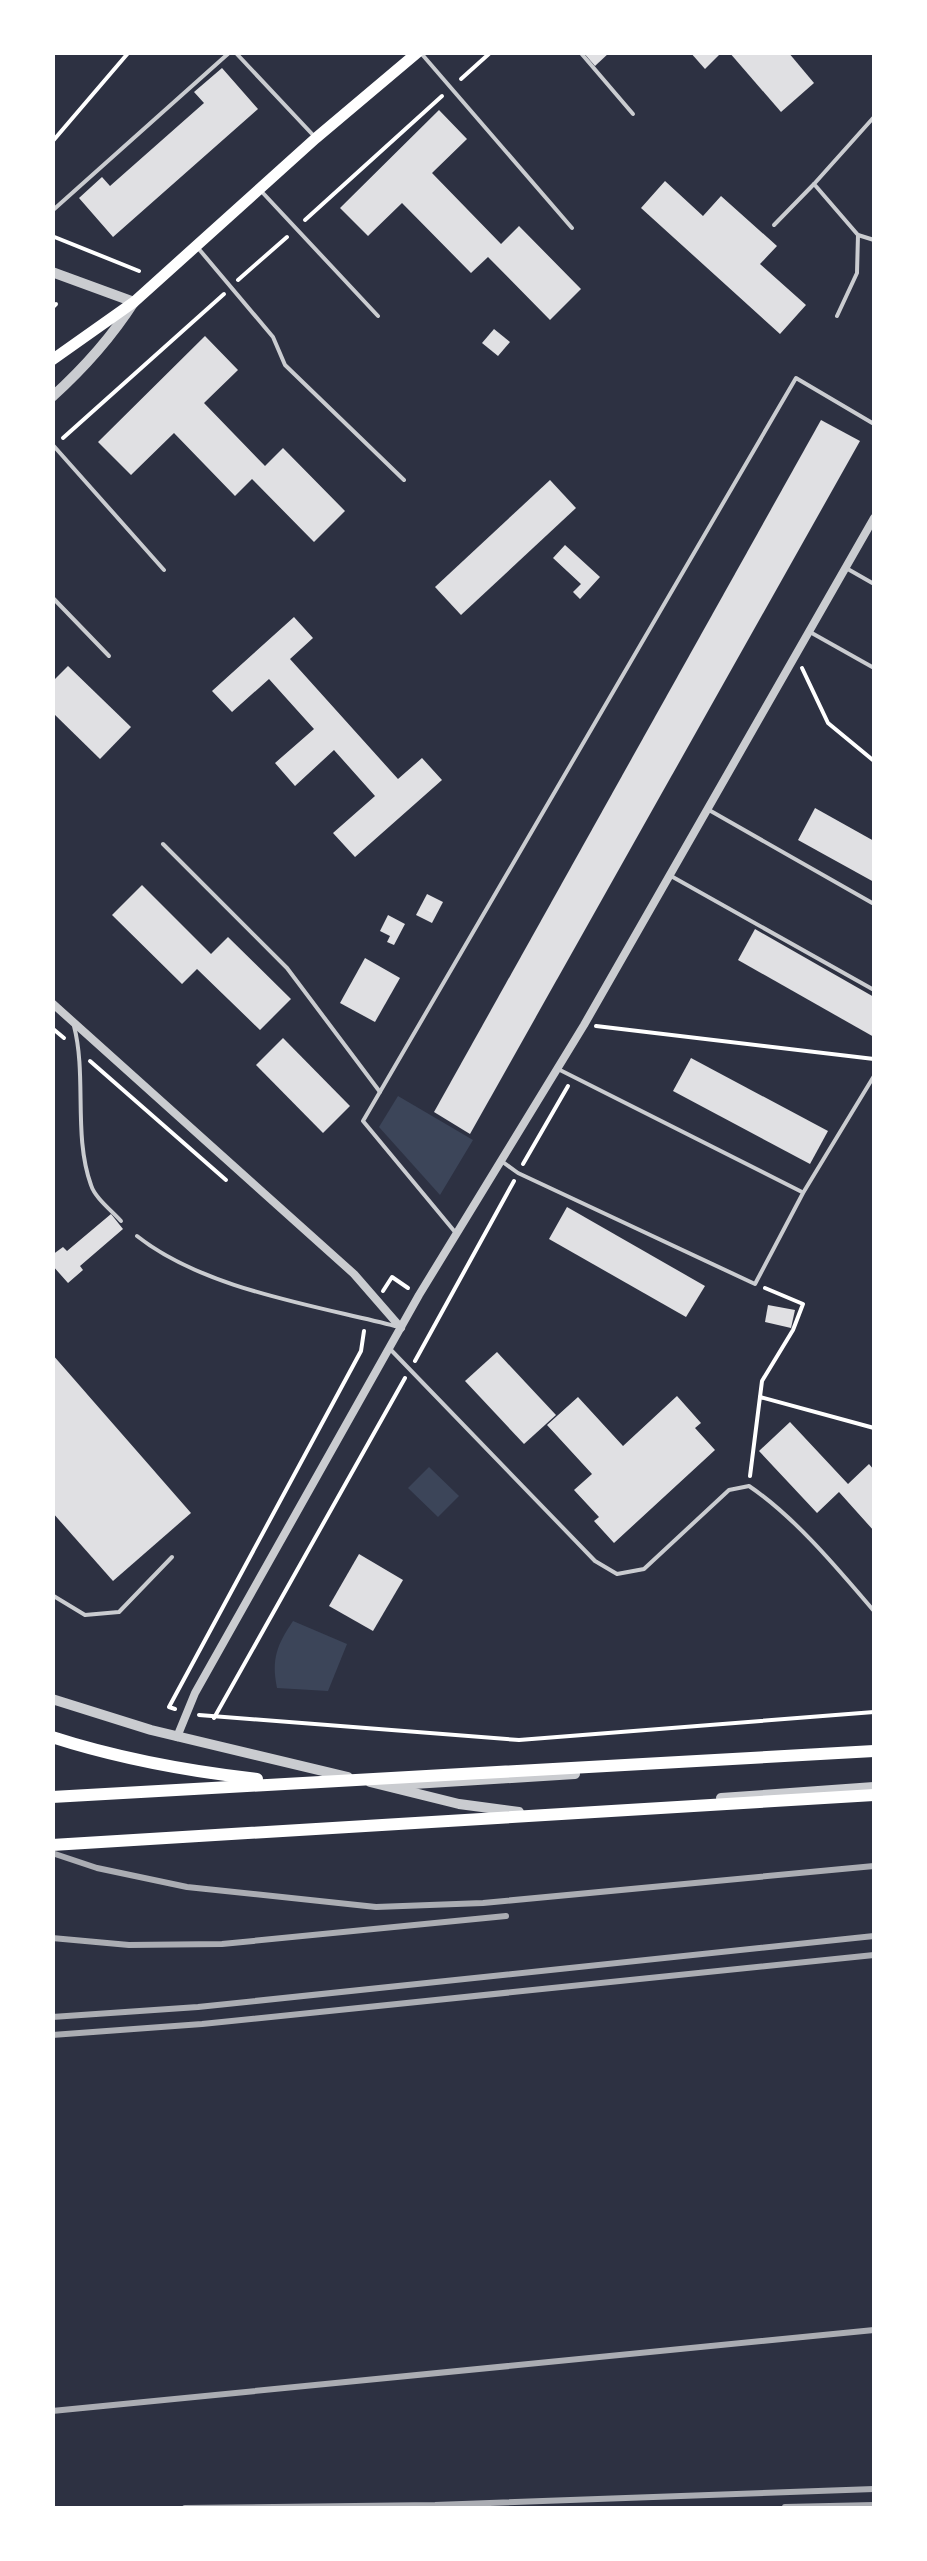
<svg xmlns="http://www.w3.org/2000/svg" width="927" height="2561" viewBox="0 0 927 2561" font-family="Spectral,serif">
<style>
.green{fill:#3c4559}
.building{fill:#e0e0e3}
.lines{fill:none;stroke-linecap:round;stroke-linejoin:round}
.path{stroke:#fff;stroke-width:4}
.service{stroke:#caccd0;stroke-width:4}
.minor{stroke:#caccd0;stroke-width:8}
.tertiary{stroke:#caccd0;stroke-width:10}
.secondary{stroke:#fff;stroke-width:11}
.primary{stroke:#fff;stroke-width:12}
.rail{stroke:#abadb3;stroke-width:6}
</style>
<rect width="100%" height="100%" fill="#2d3142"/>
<g class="green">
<polygon points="398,1096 473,1140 440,1195 379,1127"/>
<polygon points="429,1467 459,1496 438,1517 408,1488"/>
<path d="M293,1621L347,1644L328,1691L277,1688C271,1659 277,1645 293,1621Z"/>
</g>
<g class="building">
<polygon points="583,52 610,52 595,66"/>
<polygon points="690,52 722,52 705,69"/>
<polygon points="729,52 788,52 814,83 781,112"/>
<polygon points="222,68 258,109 113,237 79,198 102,177 110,186 204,103 194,92"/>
<polygon points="439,110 467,139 432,173 501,244 519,226 581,289 550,320 488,257 471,273 402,203 368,236 340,208"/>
<polygon points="665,181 703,216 721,196 777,246 760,264 806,305 780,334 641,208"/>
<polygon points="494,329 510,342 498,356 482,343"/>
<polygon points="205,336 238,370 204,403 265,466 283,448 345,511 314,542 252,479 235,496 174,433 131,475 98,442"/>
<polygon points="821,420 860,441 470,1134 434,1112"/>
<polygon points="550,480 576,508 461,615 435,587"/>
<polygon points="565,545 600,577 580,599 573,592 581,584 553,558"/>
<polygon points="294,617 313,638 290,659 398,779 422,758 442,780 355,857 333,833 375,796 334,750 295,786 275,763 314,729 269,679 232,712 212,691"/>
<polygon points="68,666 131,727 100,759 52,712 52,682"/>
<polygon points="815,808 874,841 874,882 798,840"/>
<polygon points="142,885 211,954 228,937 291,999 260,1030 197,969 182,984 112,915"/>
<polygon points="427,894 443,902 432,923 416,915"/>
<polygon points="388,915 405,924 394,945 387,942 390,936 380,931"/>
<polygon points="755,929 874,997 874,1037 738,960"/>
<polygon points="365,958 400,978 375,1022 340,1003"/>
<polygon points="283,1038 350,1106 323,1133 256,1065"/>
<polygon points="691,1058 828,1131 810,1164 673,1091"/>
<polygon points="567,1207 705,1286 686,1317 549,1239"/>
<polygon points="111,1214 123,1229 80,1266 83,1270 68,1283 52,1265 52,1255 63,1247 67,1251"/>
<polygon points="768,1305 795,1310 791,1328 765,1322"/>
<polygon points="497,1352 556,1415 524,1444 465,1381"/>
<polygon points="52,1354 191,1513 113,1581 52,1512"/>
<polygon points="677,1396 701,1423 695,1428 715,1450 614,1543 594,1521 599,1517 574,1490 592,1474 547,1425 578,1397 623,1446"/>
<polygon points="790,1422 848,1484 869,1464 874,1470 874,1531 839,1492 817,1513 759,1451"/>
<polygon points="359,1554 403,1580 373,1631 329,1606"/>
</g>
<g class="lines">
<g class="path">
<polyline points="461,79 491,52"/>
<polyline points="52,142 129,52"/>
<polyline points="305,220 442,96"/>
<polyline points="52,236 139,271"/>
<polyline points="238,280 287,237"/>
<polyline points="52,308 56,304"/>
<polyline points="63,438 224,294"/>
<polyline points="802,668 828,723 874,761"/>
<polyline points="596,1026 874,1059"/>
<polyline points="52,1028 64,1038"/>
<polyline points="90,1061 226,1180"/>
<polyline points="523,1164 568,1086"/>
<polyline points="383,1291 392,1277 408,1288"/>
<polyline points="415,1361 514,1181"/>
<polyline points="760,1397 874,1428"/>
<polyline points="750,1476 762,1381 793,1330 803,1304 765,1288"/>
<polyline points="175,1709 169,1707 361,1351 364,1331"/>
<polyline points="199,1715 519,1740 874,1712"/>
<polyline points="214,1718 405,1378"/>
</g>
<g class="service">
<polyline points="235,52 313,135"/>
<polyline points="420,52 572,228"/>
<polyline points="580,52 633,114"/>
<polyline points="262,192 378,316"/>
<polyline points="52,211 230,52"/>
<polyline points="774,225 814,184"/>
<polyline points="858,235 874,240"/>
<polyline points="198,248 273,337 285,365 404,480"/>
<polyline points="837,316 857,273 858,235 814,184 874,117"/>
<polyline points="52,444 164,570"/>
<polyline points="846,568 874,584"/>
<polyline points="52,597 109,656"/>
<polyline points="810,632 874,668"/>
<polyline points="709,810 874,904"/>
<polyline points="163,844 287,968 380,1092"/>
<polyline points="671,876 874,990"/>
<path d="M74,1026C87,1076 73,1135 91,1185C95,1198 112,1211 121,1221"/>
<polyline points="556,1068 802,1192"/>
<polyline points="500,1160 518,1173 755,1284 803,1193 874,1076"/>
<polyline points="455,1232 363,1121 796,378 874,424"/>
<path d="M137,1236C204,1289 313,1305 395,1326"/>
<path d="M391,1350L595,1561L617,1574L644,1569L729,1490L749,1486C795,1517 838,1569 874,1611"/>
<polyline points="52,1595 85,1615 119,1612 172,1557"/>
</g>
<g class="minor">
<polyline points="52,1003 354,1274 401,1328"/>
<polyline points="177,1737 195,1693 419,1295 584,1025 874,518"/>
</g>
<g class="tertiary">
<path d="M52,272L134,302C111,338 84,368 52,397"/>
<polyline points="52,1699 151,1730 348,1777"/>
<polyline points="370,1782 459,1804 519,1812"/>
<polyline points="397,1785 575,1774"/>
<polyline points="721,1798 874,1787"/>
</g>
<polyline class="secondary" points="52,360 134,302 316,138 418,52"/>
<g class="primary">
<path d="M52,1737C120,1759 187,1771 257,1779"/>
<polyline points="52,1797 874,1751"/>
<polyline points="52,1845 874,1795"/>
</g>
<g class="rail">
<polyline points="52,1853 97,1868 187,1887 376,1907 483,1903 874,1866"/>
<polyline points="52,1938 129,1945 222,1944 506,1916"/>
<polyline points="52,2017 198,2007 874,1936"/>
<polyline points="52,2035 202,2024 874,1955"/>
<polyline points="52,2411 874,2330"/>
<polyline points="785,2507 874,2505"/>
<polyline points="185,2508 435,2505 874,2489"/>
</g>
</g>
<rect width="927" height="2561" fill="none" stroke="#ffffff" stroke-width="110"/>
</svg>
